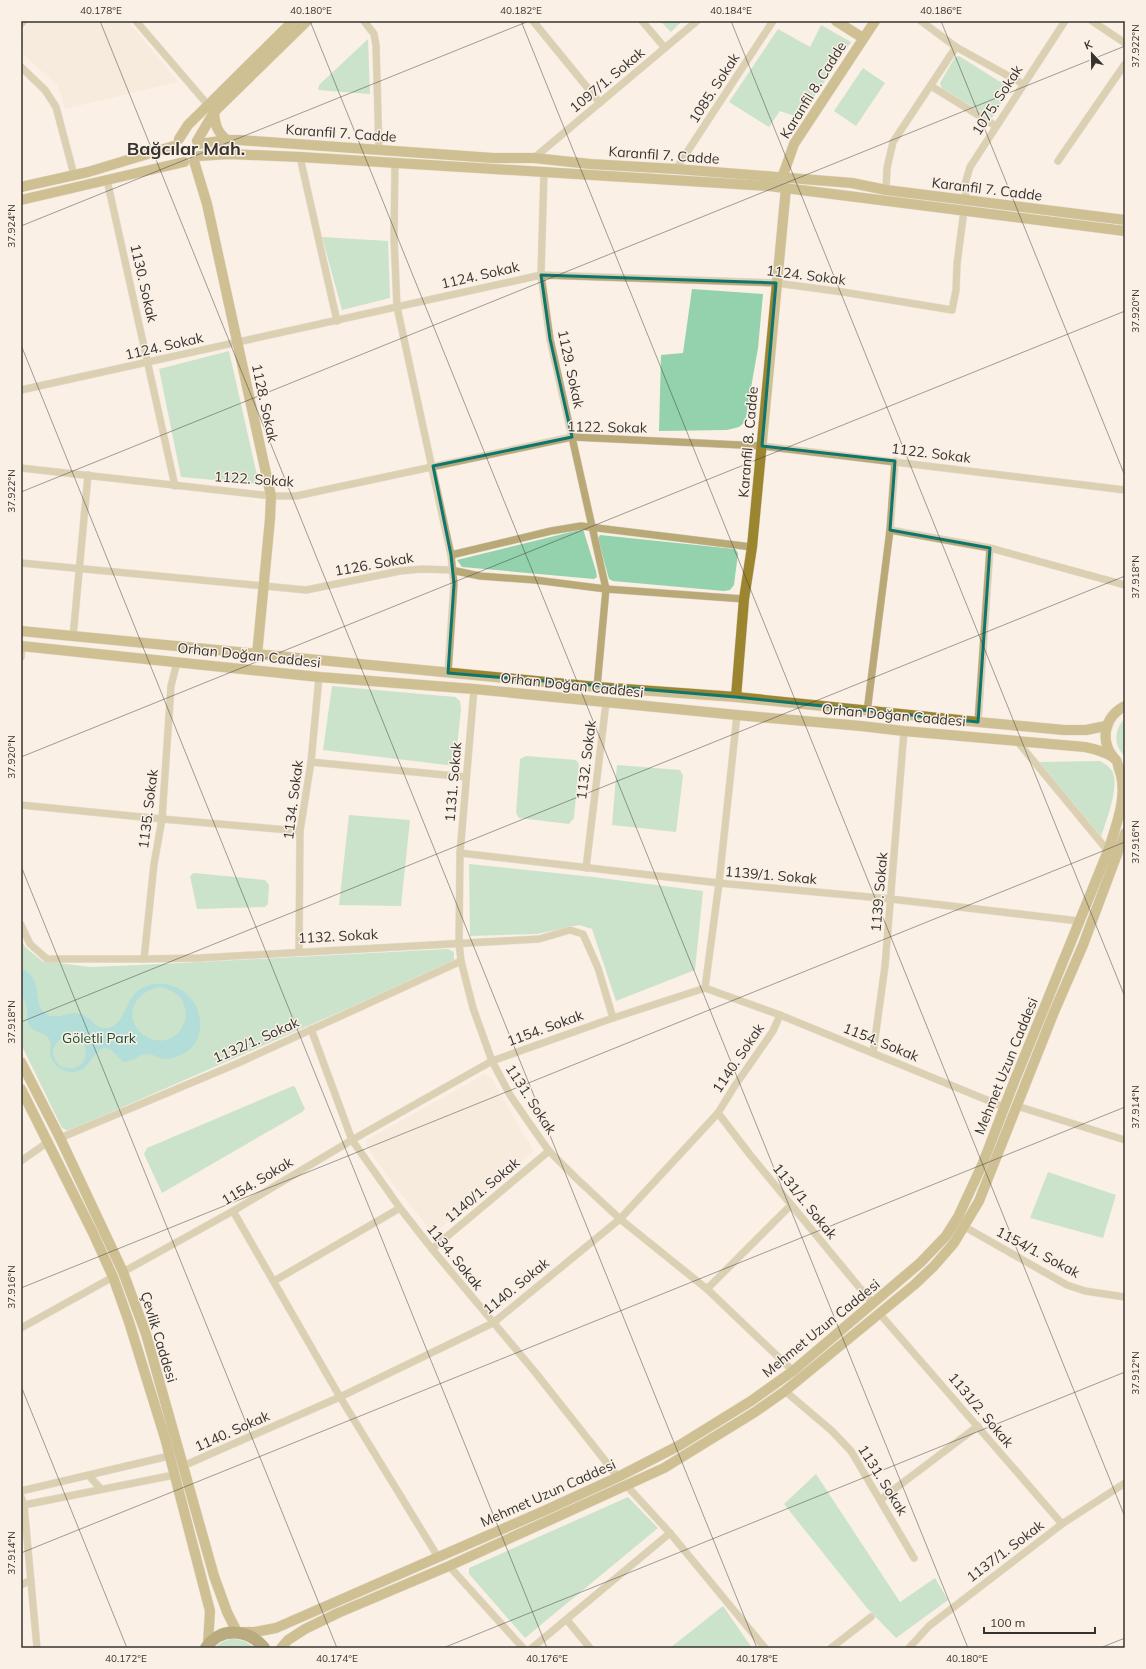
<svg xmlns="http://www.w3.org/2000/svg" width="1146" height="1669" viewBox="0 0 1146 1669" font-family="Mulish,sans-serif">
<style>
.built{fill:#f4e4d4}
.green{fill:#93d2ac}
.water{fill:#5bc5ca;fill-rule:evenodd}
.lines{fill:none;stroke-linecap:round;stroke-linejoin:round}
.street-casing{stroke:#d7cec5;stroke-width:8}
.secondary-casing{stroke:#d7cec5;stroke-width:11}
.highway-casing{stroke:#d7cec5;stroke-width:13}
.street{stroke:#b8a976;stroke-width:7}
.secondary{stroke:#9c852f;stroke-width:10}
.highway{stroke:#6a5700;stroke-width:12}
.marked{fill:none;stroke:#0f766e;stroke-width:3;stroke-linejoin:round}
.ticks{fill:none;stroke:#36332f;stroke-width:1;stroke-opacity:0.45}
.labels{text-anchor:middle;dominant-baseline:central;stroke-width:3;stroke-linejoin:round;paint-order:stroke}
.street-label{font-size:14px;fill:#36332f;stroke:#faf0e6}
.park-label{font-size:14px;fill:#154d31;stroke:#faf0e6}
.district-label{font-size:18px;font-weight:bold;fill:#36332f;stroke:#faf0e6}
.neatline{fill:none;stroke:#36332f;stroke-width:1.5}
.ticks-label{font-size:10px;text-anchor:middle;fill:#36332f}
</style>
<rect width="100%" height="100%" fill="#faf0e6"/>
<g class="built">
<polygon points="32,21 128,21 178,82 65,109 58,86 21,52 21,34"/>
<polygon points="485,1074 492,1078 524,1136 530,1143 533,1152 436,1232 432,1232 389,1179 367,1147 366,1140"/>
</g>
<g class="green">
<polygon points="660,21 682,21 671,32"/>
<polygon points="821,25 851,42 800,118 780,111 769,127 729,102 778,29 810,47"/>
<polygon points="368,39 370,94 318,90 319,85"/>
<polygon points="959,56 1010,88 992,118 942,89 940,83 955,57"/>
<polygon points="863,68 885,83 856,126 834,111"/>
<polygon points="322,237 388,241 390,298 342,310"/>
<polygon points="692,289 763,294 758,348 745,422 739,427 727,430 659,431 661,355 683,353"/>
<polygon points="229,351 259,484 181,477 159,369"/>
<polygon points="583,529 596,571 597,577 594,579 462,567 457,560"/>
<polygon points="600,535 735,549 738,553 734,585 730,590 724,591 613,581 609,579 599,543 598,538"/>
<polygon points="332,686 455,697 460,701 461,709 455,766 323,750"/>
<path d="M1125,718V756C1113,746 1114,729 1125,718Z"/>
<polygon points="526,756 576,760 579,764 574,818 569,824 519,818 516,813 520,759"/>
<path d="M1100,761C1105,764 1111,767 1113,773C1119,788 1106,821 1101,837L1037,762Z"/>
<polygon points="617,765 680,770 683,776 676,832 612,825"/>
<polygon points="349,815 410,820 401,906 339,905"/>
<polygon points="469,864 593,877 703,891 695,970 616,1001 592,929 579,925 537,934 470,936"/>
<polygon points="194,873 265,880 269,885 268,904 265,907 197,909 190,876"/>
<polygon points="21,939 25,947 42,961 91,967 161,964 448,949 454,952 454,961 447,965 68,1131 62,1128 21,1044"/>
<polygon points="293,1086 295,1087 305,1109 302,1112 162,1193 144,1154 147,1148"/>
<polygon points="1048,1172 1116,1195 1103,1238 1030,1218"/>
<polygon points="816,1474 900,1602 935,1578 948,1600 896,1638 867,1608 784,1504"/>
<polygon points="628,1497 658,1528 525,1638 469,1574 469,1568"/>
<polygon points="723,1606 752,1648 670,1648"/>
<path d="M230,1639C240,1639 247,1641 254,1648H214L222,1642Z"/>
</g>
<path class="water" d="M21,969C47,977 28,1010 51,1016C61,1018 70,1011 80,1014C92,1017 97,1033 111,1027C126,1022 125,997 142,988C164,976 194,990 199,1015C203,1032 197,1047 181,1055C176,1057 171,1059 166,1059C160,1059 152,1053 146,1054C138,1055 134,1061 123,1062C119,1058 116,1054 112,1051C94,1039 93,1072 73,1072C63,1072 52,1065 50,1054C50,1049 52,1044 49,1039C44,1032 37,1033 31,1028C25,1022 28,1015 27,1008C26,1003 23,998 21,993C19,986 21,976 21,969ZM159,987C203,993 187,1051 151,1039C146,1037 141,1034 138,1030C124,1011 138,991 159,987ZM67,1036C94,1036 90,1071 68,1068C62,1068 58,1065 55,1060C49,1049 57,1039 67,1036Z"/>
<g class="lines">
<defs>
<g id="street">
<polyline points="136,21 208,105"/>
<polyline points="364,21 374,34 376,45 379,150"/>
<polyline points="533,21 600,103"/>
<polyline points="642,21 665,48"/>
<polyline points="921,21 956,47 1023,84"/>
<polyline points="1092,21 1125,43"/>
<polyline points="21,24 24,21"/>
<polyline points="21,67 45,90 56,107 74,175"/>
<polyline points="931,86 996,126"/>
<polyline points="300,157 337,321"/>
<polyline points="534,158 697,21"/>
<polyline points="1058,161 1125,64"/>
<polyline points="395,164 394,237 397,307 451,555 454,584 448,673"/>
<polyline points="676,169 773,21"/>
<polyline points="544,172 541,275 550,339 606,589 597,687"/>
<polyline points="107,180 175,486"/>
<polyline points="886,190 887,168 893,142 956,47"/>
<polyline points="966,199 965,184 970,167 1065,21"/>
<polyline points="21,390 541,275 776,283 843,292 952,310 956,290 957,264 964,210"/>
<polyline points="21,468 271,496 296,496 572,437 762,446 1125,490"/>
<polyline points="890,530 990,548 1125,585"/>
<polyline points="451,555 551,531 581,526 752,547"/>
<polyline points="21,563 306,590 400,571 422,569 451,570 480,576 535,580 606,589 744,599"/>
<polyline points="73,637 88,475"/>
<polyline points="21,657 22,646"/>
<polyline points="474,689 460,853 459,943 461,961 473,1008 492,1061 510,1095 532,1127 549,1151 577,1179 620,1219 707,1289 793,1371"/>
<polyline points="867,712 890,530 895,461"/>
<polyline points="978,722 990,548"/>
<polyline points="1017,741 1108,851"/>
<polyline points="311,762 466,777"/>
<polyline points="21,805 162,819 300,831"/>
<polyline points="460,853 719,883 891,899 1079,921"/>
<polyline points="586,868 606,703"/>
<polyline points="21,925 30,944 47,959 144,959 200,958 539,939 570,930 583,934 598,968 613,1018"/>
<polyline points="299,951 300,831 311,762 319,677"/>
<polyline points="144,959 154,864 162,819 171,686 177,662"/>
<polyline points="705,988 719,883 737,715"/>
<polyline points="311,1029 352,1140 400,1208 432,1249 535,1372 618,1477"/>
<polyline points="873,1053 885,966 904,731"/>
<polyline points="1017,1106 1125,1140"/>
<polyline points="718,1113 751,1156 873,1304"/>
<polyline points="60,1138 236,1064 461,961"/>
<polyline points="21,1161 48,1142"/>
<polyline points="233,1211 340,1397 438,1557"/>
<polyline points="965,1227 1067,1285 1085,1291 1125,1297"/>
<polyline points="432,1249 549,1151"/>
<polyline points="123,1272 233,1211 352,1140 492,1061 613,1018 705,988 780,1015 1004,1107"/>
<polyline points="274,1281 400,1208"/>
<polyline points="707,1289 791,1205"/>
<polyline points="879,1313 1062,1524"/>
<polyline points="21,1328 113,1277"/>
<polyline points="785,1391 832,1431 851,1451 914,1558"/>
<polyline points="183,1466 340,1397 493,1323 620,1219 718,1113 734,1087 773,1031 780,1015"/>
<polyline points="89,1476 101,1489"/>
<polyline points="627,1486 670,1533 765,1648"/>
<polyline points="21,1491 169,1456"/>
<polyline points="21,1497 24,1505 37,1648"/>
<polyline points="880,1500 978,1426"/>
<polyline points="21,1504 24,1505 174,1475"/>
<polyline points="449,1566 523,1648"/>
<polyline points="21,1585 31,1580"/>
<polyline points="567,1620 590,1648"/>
<polyline points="532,1648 670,1533"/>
<polyline points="831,1648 871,1617"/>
<polyline points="909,1648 929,1626 1062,1524 1125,1483"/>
</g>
<g id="secondary">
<polyline points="836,21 863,38"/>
<path d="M214,112C215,125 217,132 227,140"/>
<polyline points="179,139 188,125 293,21"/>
<polyline points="197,141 214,112 307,21"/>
<polyline points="199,144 227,140 239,140 493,158 534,158 590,164 676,169 852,183 886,190 1125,220"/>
<polyline points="199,156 229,154 300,157 769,186 1125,231"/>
<polyline points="194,161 207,204 271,496 270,519 257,655"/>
<polyline points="782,178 794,144 875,21"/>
<polyline points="21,187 88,172 174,146"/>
<polyline points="21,200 184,162"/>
<polyline points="21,631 597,687 736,697 978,722 1064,730 1086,730 1106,726"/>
<path d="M21,646L319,677L474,689L737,715L861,726L904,731L1085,747C1094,749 1110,753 1116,760C1118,762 1118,767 1119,769C1129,794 1116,826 1108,851L1014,1082L983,1163L958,1217L946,1236L920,1263L793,1371L751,1401L680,1445L618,1477L546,1510L276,1628L255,1632H237L227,1612L214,1576L146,1334L123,1272L60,1138L21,1062"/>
<polyline points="736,697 744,599 752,547 786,188"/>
<path d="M1114,758C1099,740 1105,716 1125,706"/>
<polyline points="21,1089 93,1233 113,1277 129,1322 165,1438 210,1611 208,1644"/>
<polyline points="281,1648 288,1640 305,1629 338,1613 449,1566 664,1468 755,1412 785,1391 914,1285 934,1266 954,1243 979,1201 1054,1012 1083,945 1125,833"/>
</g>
<path id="highway" d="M206,1648C220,1626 249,1629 264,1648"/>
</defs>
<use href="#street" class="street-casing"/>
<use href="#secondary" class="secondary-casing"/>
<use href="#highway" class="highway-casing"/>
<use href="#street" class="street"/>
<use href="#secondary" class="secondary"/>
<use href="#highway" class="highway"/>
</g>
<path d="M0 0H1146V1669H0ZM541,275L776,283L762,446L895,461L890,530L990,548L978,722L736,697L448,673L454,584L451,555L433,466L572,437L550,339Z" fill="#faf0e6" fill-opacity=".55" fill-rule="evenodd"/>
<path class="marked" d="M541,275L776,283L762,446L895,461L890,530L990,548L978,722L736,697L448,673L454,584L451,555L433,466L572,437L550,339Z"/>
<path class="ticks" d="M100,21L757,1648M310,21L968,1648M521,21L1125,1517M731,21L1125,997M941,21L1125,476M21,226L529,21M21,345L547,1648M21,492L1125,46M21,757L1125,311M21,866L337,1648M21,1022L1125,576M21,1288L1125,842M21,1386L127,1648M21,1553L1125,1107M443,1648L1125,1372M1100,1648L1125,1638"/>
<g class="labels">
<g class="street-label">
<text transform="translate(607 80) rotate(-40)">1097/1. Sokak</text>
<text transform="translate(714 88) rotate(-57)">1085. Sokak</text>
<text transform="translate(813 90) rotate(-58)">Karanfil 8. Cadde</text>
<text transform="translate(997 100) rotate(-57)">1075. Sokak</text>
<text transform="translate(341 133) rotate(4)">Karanfil 7. Cadde</text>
<text transform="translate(664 155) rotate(4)">Karanfil 7. Cadde</text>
<text transform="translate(987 189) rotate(7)">Karanfil 7. Cadde</text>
<text transform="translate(480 275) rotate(-13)">1124. Sokak</text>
<text transform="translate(806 275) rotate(7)">1124. Sokak</text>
<text transform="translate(144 283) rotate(77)">1130. Sokak</text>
<text transform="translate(164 346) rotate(-13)">1124. Sokak</text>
<text transform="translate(571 369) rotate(78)">1129. Sokak</text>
<text transform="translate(265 403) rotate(78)">1128. Sokak</text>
<text transform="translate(607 427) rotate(1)">1122. Sokak</text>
<text transform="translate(748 442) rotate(-85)">Karanfil 8. Cadde</text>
<text transform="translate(931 453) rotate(7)">1122. Sokak</text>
<text transform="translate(254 479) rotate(4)">1122. Sokak</text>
<text transform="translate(374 564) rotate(-10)">1126. Sokak</text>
<text transform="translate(249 655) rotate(6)">Orhan Doğan Caddesi</text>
<text transform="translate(572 685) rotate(6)">Orhan Doğan Caddesi</text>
<text transform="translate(894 715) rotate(5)">Orhan Doğan Caddesi</text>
<text transform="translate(586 760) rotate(-83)">1132. Sokak</text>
<text transform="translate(453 782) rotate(-85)">1131. Sokak</text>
<text transform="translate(293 800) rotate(-83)">1134. Sokak</text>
<text transform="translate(148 809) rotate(-83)">1135. Sokak</text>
<text transform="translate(771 875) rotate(5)">1139/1. Sokak</text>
<text transform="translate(879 892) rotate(-85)">1139. Sokak</text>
<text transform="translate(338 936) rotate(-3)">1132. Sokak</text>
<text transform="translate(545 1028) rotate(-20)">1154. Sokak</text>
<text transform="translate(256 1040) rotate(-24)">1132/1. Sokak</text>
<text transform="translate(881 1042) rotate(22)">1154. Sokak</text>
<text transform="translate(738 1058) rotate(-56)">1140. Sokak</text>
<text transform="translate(1006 1066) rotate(-68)">Mehmet Uzun Caddesi</text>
<text transform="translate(531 1099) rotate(57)">1131. Sokak</text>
<text transform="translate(257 1181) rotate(-31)">1154. Sokak</text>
<text transform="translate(482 1190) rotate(-40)">1140/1. Sokak</text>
<text transform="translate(805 1201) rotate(51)">1131/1. Sokak</text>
<text transform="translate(1038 1252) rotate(28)">1154/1. Sokak</text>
<text transform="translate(455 1257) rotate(51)">1134. Sokak</text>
<text transform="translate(516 1286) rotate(-39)">1140. Sokak</text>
<text transform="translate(821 1328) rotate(-39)">Mehmet Uzun Caddesi</text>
<text transform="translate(159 1337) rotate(73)">Çevlik Caddesi</text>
<text transform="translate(981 1410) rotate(50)">1131/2. Sokak</text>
<text transform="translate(232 1431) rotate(-24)">1140. Sokak</text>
<text transform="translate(883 1480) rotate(58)">1131. Sokak</text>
<text transform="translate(548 1493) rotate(-24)">Mehmet Uzun Caddesi</text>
<text transform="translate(1005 1551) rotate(-37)">1137/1. Sokak</text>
</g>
<g class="park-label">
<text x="99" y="1038">Göletli Park</text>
</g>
<g class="district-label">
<text x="186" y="148">Bağcılar Mah.</text>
</g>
</g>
<rect width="1146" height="1669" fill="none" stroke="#faf0e6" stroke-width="44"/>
<g transform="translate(1092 54) rotate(338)" stroke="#faf0e6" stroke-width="3" paint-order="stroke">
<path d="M0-3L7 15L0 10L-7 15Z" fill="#36332f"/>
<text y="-6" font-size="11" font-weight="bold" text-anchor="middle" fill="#36332f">K</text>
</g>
<path d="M984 1627v6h111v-6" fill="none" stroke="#36332f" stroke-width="2"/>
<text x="990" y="1627" font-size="12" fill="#36332f" stroke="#faf0e6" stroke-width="3" paint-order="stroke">100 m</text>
<rect x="22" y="22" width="1102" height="1625" class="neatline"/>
<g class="ticks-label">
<text x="101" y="14">40.178°E</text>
<text x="311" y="14">40.180°E</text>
<text x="521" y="14">40.182°E</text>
<text x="731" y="14">40.184°E</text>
<text x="941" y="14">40.186°E</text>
<text transform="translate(1135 46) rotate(-90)" y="4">37.922°N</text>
<text transform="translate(11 226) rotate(-90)" y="4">37.924°N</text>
<text transform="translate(1135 311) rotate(-90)" y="4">37.920°N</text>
<text transform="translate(11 491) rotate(-90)" y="4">37.922°N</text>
<text transform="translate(1135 577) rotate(-90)" y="4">37.918°N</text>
<text transform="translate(11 757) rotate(-90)" y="4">37.920°N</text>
<text transform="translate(1135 842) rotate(-90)" y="4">37.916°N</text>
<text transform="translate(11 1022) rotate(-90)" y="4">37.918°N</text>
<text transform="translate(1135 1107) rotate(-90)" y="4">37.914°N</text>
<text transform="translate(11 1287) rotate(-90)" y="4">37.916°N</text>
<text transform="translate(1135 1373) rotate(-90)" y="4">37.912°N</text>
<text transform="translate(11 1553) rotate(-90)" y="4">37.914°N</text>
<text x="126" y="1662">40.172°E</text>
<text x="337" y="1662">40.174°E</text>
<text x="547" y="1662">40.176°E</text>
<text x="757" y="1662">40.178°E</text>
<text x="967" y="1662">40.180°E</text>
</g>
</svg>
